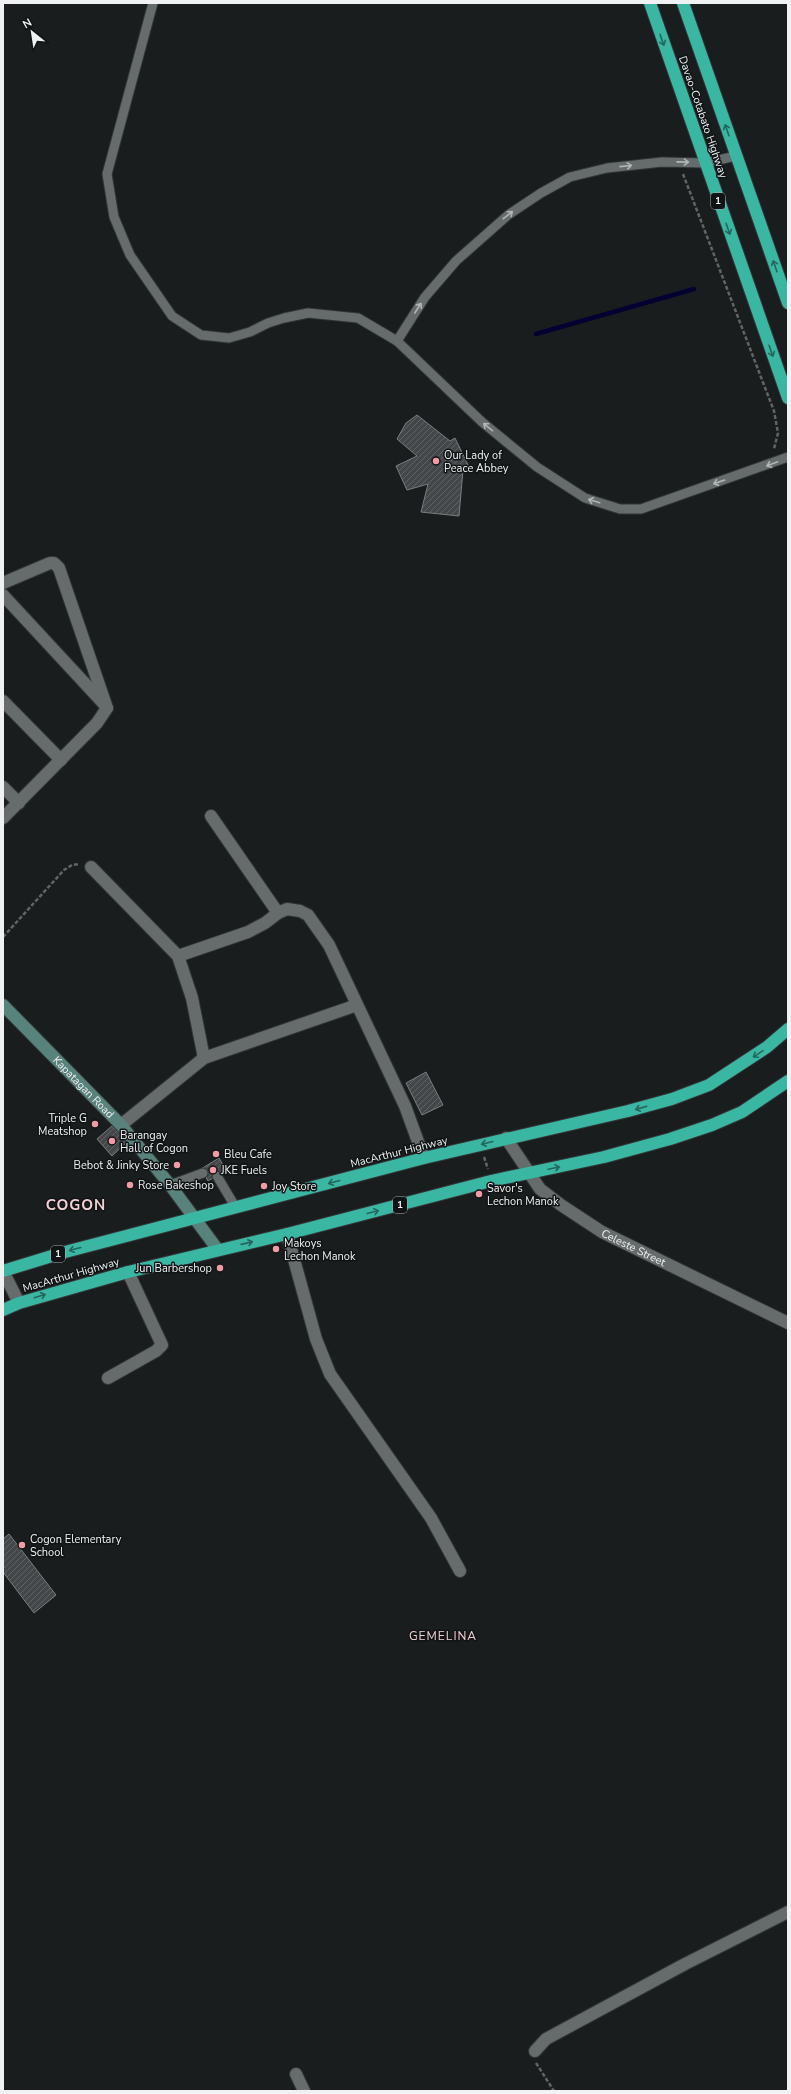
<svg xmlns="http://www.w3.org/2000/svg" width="791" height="2094" viewBox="0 0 791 2094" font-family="'Nunito Sans',sans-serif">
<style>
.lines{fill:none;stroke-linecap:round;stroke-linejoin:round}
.stream{stroke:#050031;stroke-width:4.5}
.building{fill:url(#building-hatch);stroke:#7b7e81}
.lane-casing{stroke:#343637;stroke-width:11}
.street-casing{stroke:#343637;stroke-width:14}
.secondary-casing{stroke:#343637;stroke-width:14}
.highway-casing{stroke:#343637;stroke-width:14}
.path{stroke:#606465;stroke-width:2.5;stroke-dasharray:4 2;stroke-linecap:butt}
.lane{stroke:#666b6c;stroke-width:9}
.street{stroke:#666b6c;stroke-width:12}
.secondary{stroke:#58827c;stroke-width:12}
.highway{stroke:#39b7a3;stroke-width:12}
.oneway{stroke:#24665c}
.oneway2{stroke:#b1b5b6}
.poi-dot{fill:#f39aa7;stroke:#101415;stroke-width:1.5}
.labels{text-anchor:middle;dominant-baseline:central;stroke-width:3;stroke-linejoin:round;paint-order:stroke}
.shield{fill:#101415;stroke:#acafb0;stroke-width:1}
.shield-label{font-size:10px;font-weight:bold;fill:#eff1f2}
.street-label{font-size:11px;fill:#eff1f2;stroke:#101415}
.poi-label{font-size:11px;fill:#eff1f2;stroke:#101415;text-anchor:start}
.neighbourhood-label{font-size:12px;letter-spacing:1px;fill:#f5d1d5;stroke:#101415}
.district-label{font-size:15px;font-weight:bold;letter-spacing:1px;fill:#f5d1d5;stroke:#101415}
</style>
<defs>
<pattern id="building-hatch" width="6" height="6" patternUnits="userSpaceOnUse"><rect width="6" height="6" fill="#434749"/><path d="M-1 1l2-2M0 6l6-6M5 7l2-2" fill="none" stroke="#5e6264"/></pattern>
</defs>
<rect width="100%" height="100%" fill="#191d1e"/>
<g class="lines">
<polyline class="stream" points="536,334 694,289"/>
</g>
<g class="building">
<polygon points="417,415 450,441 455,438 469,467 463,470 459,516 421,512 428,484 407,490 396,466 417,456 397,439 406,423"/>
<polygon points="426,1072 443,1105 422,1115 406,1083"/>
<polygon points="112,1126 127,1142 112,1156 97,1139"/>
<polygon points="219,1158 226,1170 208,1181 201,1169"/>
<polygon points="9,1534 56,1595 34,1613 3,1572 3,1539"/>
</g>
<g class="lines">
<defs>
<g id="lane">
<polyline points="153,3 107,174 114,217 130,255 172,316 201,335 229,338 250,332 268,323 284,318 308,313 358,318 397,341 482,422 537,467 585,498 620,509 641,509 788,457"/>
<polyline points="397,341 425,297 456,261 508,215 541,193 570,177 607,168 662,162 705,163 736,156"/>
<polyline points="217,1176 236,1208"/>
<polyline points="170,1185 203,1173"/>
</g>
<g id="street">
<polyline points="3,583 50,563 54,563 59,568 107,708"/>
<polyline points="3,595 104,704"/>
<polyline points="3,701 61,760"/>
<polyline points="3,787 19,803"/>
<polyline points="3,818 97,723 107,708"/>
<polyline points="91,867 178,956 192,998 204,1058"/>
<polyline points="278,913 287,909 300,911 308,915 329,945 405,1106 424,1158"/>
<polyline points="178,956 248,932 265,923 278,913 211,816"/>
<polyline points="121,1125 204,1058 357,1005"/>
<path id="s1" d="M506,1138L540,1189L561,1205L602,1232L788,1323"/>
<polyline points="287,1234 316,1339 330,1374 431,1518 460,1571"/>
<polyline points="3,1271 19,1303"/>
<polyline points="108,1378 156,1351 162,1345 128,1272"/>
<polyline points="535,2051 546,2039 685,1964 788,1912"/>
<polyline points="296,2074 304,2091"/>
</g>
<g id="secondary">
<path id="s2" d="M3,1005L121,1125L170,1185L218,1250"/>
</g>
<g id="highway">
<polyline points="650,3 788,398"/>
<polyline points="683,3 788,303"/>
<polyline points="3,1271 65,1252 424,1158 628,1111 672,1099 709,1085 767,1047 788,1029"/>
<polyline points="3,1310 19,1303 128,1272 287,1234 491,1181 604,1157 670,1139 712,1125 742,1112 788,1081"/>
</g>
</defs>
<use href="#lane" class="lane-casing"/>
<use href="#street" class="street-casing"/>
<use href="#secondary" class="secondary-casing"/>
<use href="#highway" class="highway-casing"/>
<g class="path">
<polyline points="683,174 774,411 778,433 774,449"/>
<polyline points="3,937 64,870 72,865 79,864"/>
<polyline points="484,1157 488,1169"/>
<polyline points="536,2063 554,2091"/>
</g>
<use href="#lane" class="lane"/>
<use href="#street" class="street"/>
<use href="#secondary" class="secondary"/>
<use href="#highway" class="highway"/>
</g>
<defs><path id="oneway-shaft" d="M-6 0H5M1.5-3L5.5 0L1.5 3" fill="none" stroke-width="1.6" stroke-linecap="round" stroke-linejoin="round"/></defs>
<g class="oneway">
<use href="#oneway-shaft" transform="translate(662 40) rotate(71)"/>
<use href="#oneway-shaft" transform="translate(727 130) rotate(-109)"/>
<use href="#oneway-shaft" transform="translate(728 229) rotate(71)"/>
<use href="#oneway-shaft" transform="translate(775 266) rotate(-109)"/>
<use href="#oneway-shaft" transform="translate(771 351) rotate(71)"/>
<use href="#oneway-shaft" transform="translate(758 1054) rotate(146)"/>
<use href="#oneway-shaft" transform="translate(641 1108) rotate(164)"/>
<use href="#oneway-shaft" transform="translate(487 1143) rotate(166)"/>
<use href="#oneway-shaft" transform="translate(554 1168) rotate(-12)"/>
<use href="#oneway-shaft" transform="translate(334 1182) rotate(165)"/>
<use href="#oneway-shaft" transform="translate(373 1212) rotate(-14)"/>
<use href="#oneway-shaft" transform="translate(247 1243) rotate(-13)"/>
<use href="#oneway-shaft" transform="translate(75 1249) rotate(165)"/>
<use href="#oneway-shaft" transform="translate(40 1296) rotate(-17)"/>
</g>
<g class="oneway2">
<use href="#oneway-shaft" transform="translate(683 162) rotate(1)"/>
<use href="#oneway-shaft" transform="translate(626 166) rotate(-6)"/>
<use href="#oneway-shaft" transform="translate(508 215) rotate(-38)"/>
<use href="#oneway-shaft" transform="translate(418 308) rotate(-57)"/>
<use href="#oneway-shaft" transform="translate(488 427) rotate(-141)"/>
<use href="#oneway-shaft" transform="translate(772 464) rotate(159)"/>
<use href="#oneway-shaft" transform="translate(719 482) rotate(161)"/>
<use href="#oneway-shaft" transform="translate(594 501) rotate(-163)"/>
</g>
<g class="poi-dot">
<circle cx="436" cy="461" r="4"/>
<circle cx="95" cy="1124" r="4"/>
<circle cx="112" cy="1141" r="4"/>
<circle cx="216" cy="1154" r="4"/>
<circle cx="177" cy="1165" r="4"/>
<circle cx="213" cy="1170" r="4"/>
<circle cx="130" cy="1185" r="4"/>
<circle cx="264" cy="1186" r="4"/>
<circle cx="479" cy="1194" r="4"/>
<circle cx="276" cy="1249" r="4"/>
<circle cx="220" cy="1268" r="4"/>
<circle cx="22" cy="1545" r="4"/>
</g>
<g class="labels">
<g class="shield">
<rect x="711" y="193" width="14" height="16" rx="3"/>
<rect x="393" y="1197" width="14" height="16" rx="3"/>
<rect x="51" y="1246" width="14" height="16" rx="3"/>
</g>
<g class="shield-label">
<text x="718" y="201">1</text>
<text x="400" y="1205">1</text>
<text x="58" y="1254">1</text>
</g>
<g class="street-label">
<text transform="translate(703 117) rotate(71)">Davao-Cotabato Highway</text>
<text stroke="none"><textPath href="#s2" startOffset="115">Kapatagan Road</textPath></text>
<text transform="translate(399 1152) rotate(-14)">MacArthur Highway</text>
<text stroke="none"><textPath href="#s1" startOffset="172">Celeste Street</textPath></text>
<text transform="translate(71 1275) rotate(-16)">MacArthur Highway</text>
</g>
<g class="poi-label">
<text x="444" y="455">Our Lady of<tspan x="444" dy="13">Peace Abbey</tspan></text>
<text x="87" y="1118" text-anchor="end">Triple G<tspan x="87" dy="13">Meatshop</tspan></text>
<text x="120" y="1135">Barangay<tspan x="120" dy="13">Hall of Cogon</tspan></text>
<text x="224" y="1154">Bleu Cafe</text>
<text x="169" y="1165" text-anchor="end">Bebot &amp; Jinky Store</text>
<text x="221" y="1170">JKE Fuels</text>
<text x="138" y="1185">Rose Bakeshop</text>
<text x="272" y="1186">Joy Store</text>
<text x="487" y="1188">Savor's<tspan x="487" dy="13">Lechon Manok</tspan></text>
<text x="284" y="1243">Makoys<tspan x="284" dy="13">Lechon Manok</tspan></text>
<text x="212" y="1268" text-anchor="end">Jun Barbershop</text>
<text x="30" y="1539">Cogon Elementary<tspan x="30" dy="13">School</tspan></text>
</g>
<g class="neighbourhood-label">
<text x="443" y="1636">GEMELINA</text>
</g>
<g class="district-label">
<text x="76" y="1205">COGON</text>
</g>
</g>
<rect width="791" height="2094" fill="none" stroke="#eff1f2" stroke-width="8"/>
<g transform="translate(32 32) rotate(330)" stroke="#101415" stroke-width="3" paint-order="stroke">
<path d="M0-3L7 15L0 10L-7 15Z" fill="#eff1f2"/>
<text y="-6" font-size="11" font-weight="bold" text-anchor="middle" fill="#eff1f2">N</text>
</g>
</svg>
